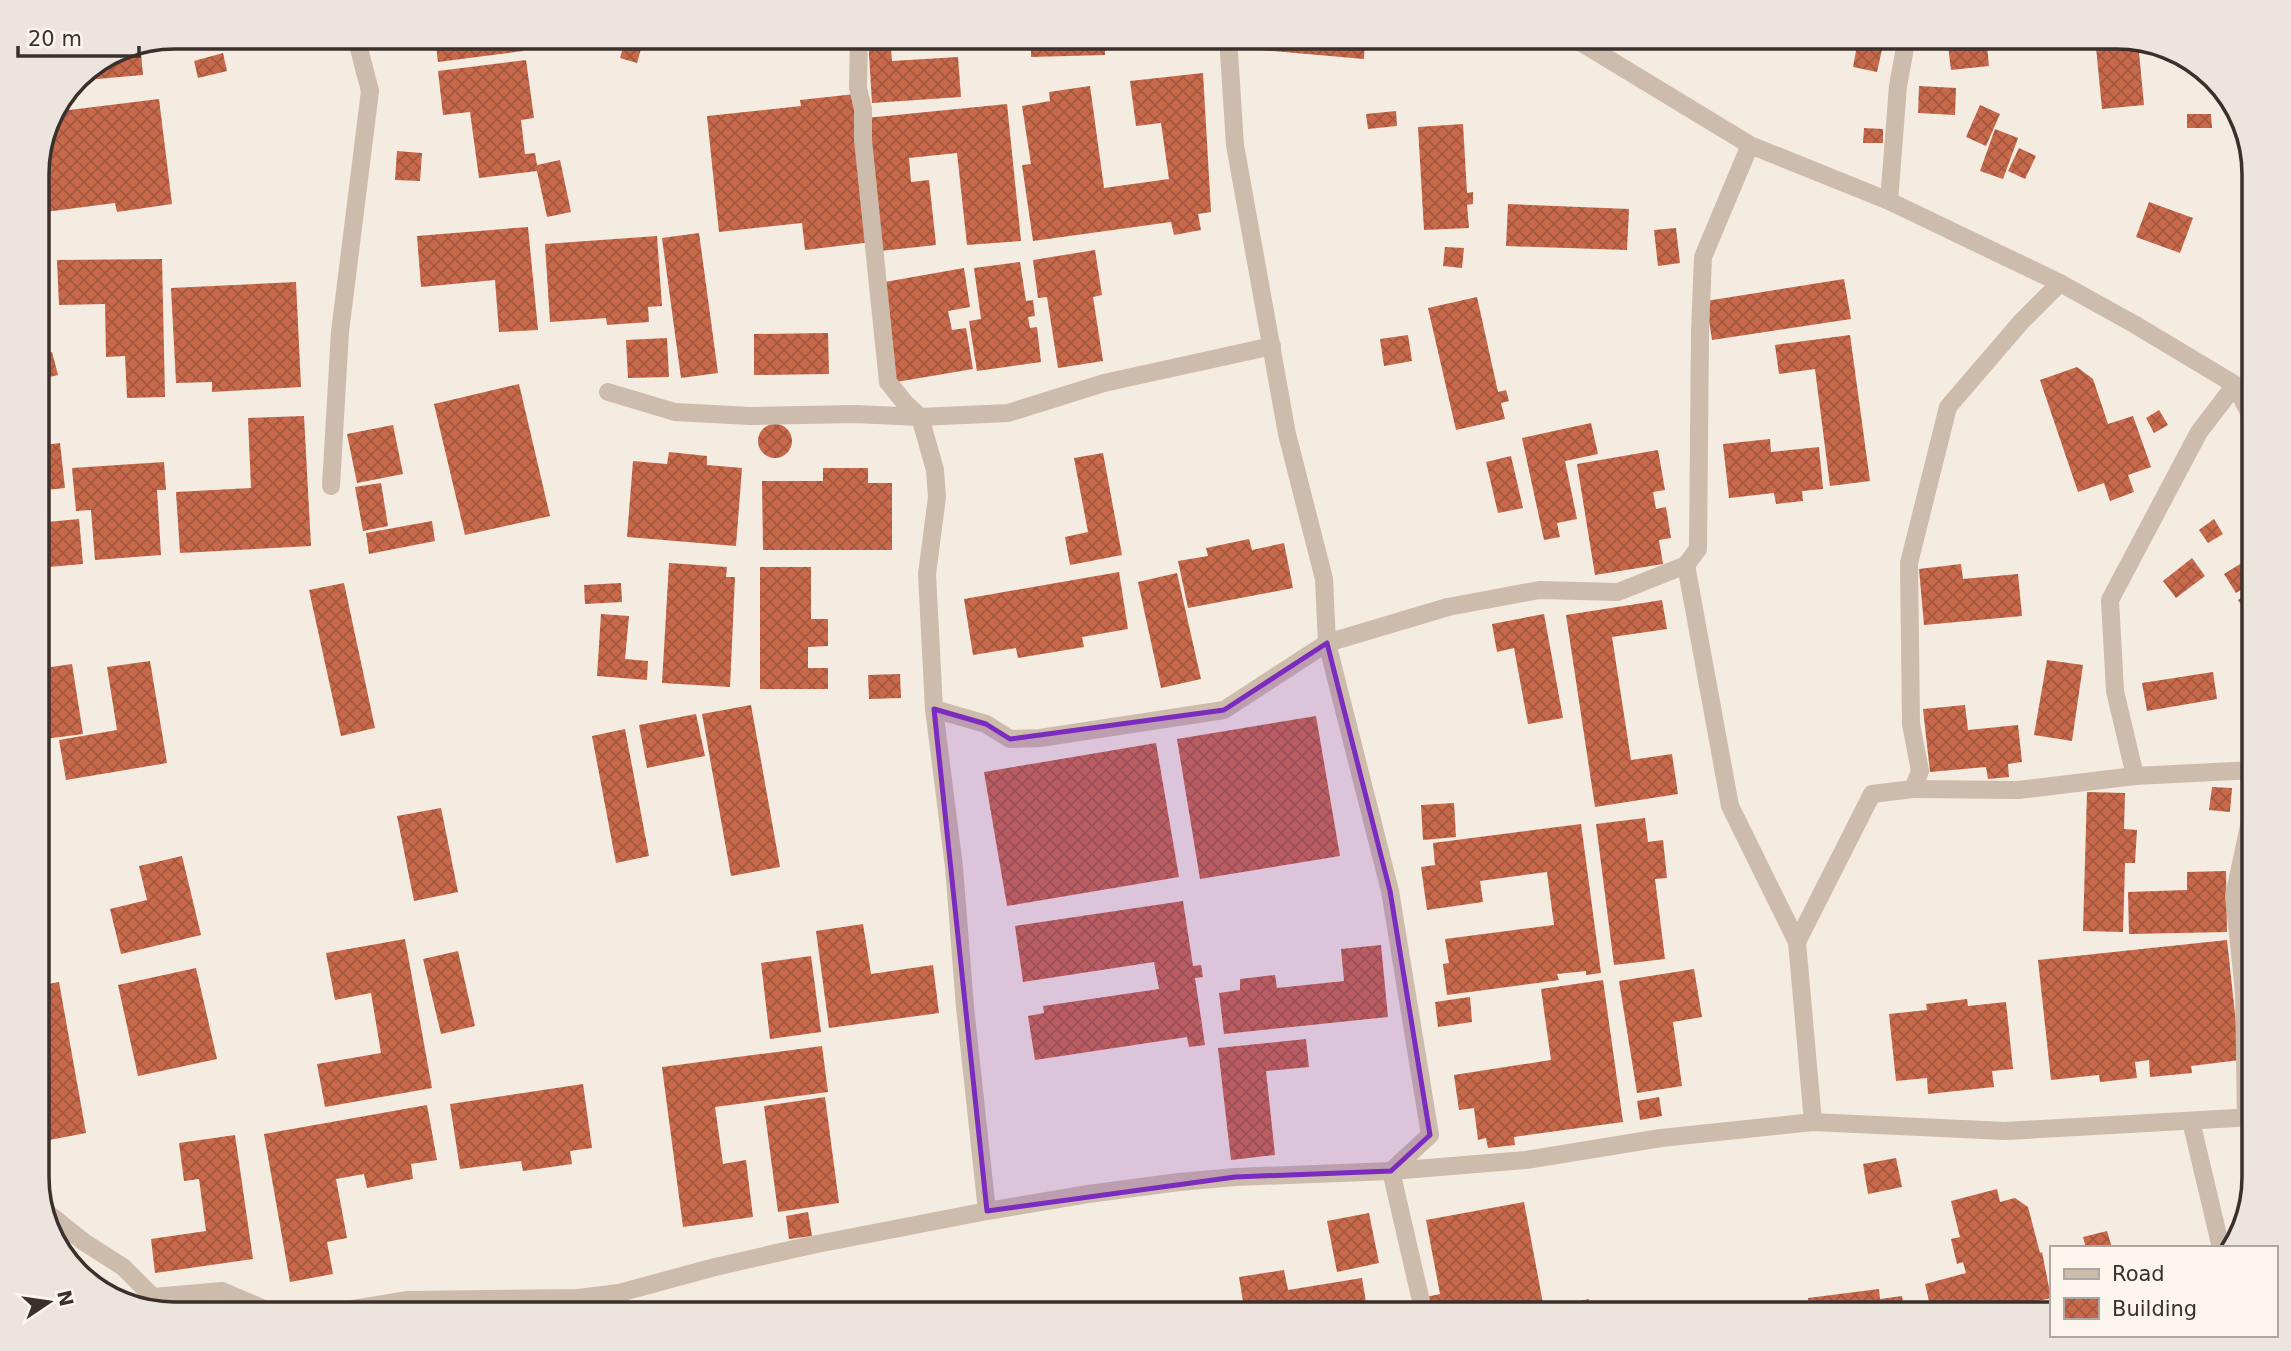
<svg xmlns="http://www.w3.org/2000/svg" width="2291" height="1351" viewBox="0 0 2291 1351" font-family="'DejaVu Sans',sans-serif">
<style>
.building{fill:url(#building-cross-hatch)}
.lines{fill:none;stroke-linecap:round;stroke-linejoin:round}
.minor{stroke:#cdbbac;stroke-width:18}
.marked{fill:#7b2cbf;fill-opacity:0.2;stroke:#7b2cbf;stroke-width:5;stroke-linejoin:round}
.rim{fill:none;stroke:#3b302b;stroke-width:3.5}
</style>
<defs>
<pattern id="building-cross-hatch" width="8" height="8" patternUnits="userSpaceOnUse" patternTransform="scale(1.75)"><rect width="8" height="8" fill="#c8694b"/><path d="M0 0l8 8M0 8l8-8" fill="none" stroke="#a4573f"/></pattern>
</defs>
<rect width="100%" height="100%" fill="#f4ebe1"/>
<g class="building">
<polygon points="435,37 521,37 523,51 438,62"/>
<polygon points="868,37 890,37 892,61 958,57 961,97 872,103"/>
<polygon points="1031,37 1105,37 1105,55 1031,57"/>
<polygon points="1262,37 1365,37 1364,59 1261,50"/>
<polygon points="1947,37 1986,37 1989,66 1951,70"/>
<polygon points="1998,37 2017,37 2018,42 1999,45"/>
<polygon points="2095,37 2117,37 2138,42 2144,105 2102,109"/>
<polygon points="1858,40 1883,45 1877,72 1853,67"/>
<polygon points="140,43 143,75 74,81 77,77 122,47"/>
<polygon points="624,44 641,49 637,63 620,58"/>
<polygon points="223,53 227,71 198,78 194,61"/>
<polygon points="526,60 534,118 521,120 525,154 535,153 537,165 560,160 571,212 547,217 537,171 479,178 470,112 443,115 438,71"/>
<polygon points="1203,73 1211,212 1198,214 1201,230 1174,235 1171,222 1033,241 1022,165 1031,164 1022,106 1050,101 1049,92 1090,86 1104,188 1169,179 1161,123 1136,126 1130,81"/>
<polygon points="1919,86 1956,88 1955,115 1918,113"/>
<polygon points="855,94 872,242 805,250 802,223 719,232 707,116 801,106 800,100"/>
<polygon points="159,99 172,204 117,212 115,203 37,213 37,166 47,121 53,112"/>
<polygon points="1007,104 1021,241 967,245 957,153 909,158 911,182 929,180 936,245 880,251 866,118"/>
<polygon points="1980,105 2000,114 1986,146 1966,137"/>
<polygon points="1396,111 1397,126 1368,129 1366,114"/>
<polygon points="2187,114 2211,114 2212,128 2187,128"/>
<polygon points="1463,124 1467,193 1473,192 1473,204 1467,205 1469,228 1424,230 1418,127"/>
<polygon points="1864,128 1883,129 1883,143 1863,143"/>
<polygon points="1995,129 2018,138 2003,179 1980,171"/>
<polygon points="2019,148 2036,156 2025,179 2008,171"/>
<polygon points="397,151 422,153 420,181 395,180"/>
<polygon points="2149,202 2193,218 2180,253 2136,237"/>
<polygon points="1508,204 1629,209 1627,250 1506,246"/>
<polygon points="528,227 538,330 499,332 495,280 421,287 417,236"/>
<polygon points="1676,228 1680,263 1658,266 1654,230"/>
<polygon points="699,233 718,373 681,378 662,238"/>
<polygon points="657,236 662,306 648,307 649,322 607,325 606,318 550,322 545,244"/>
<polygon points="1445,247 1464,248 1462,268 1443,266"/>
<polygon points="1095,250 1102,295 1093,297 1103,361 1058,368 1047,297 1038,298 1033,260"/>
<polygon points="162,259 165,397 127,398 125,356 106,357 105,304 59,305 57,260"/>
<polygon points="1020,262 1026,301 1033,300 1035,316 1028,317 1030,328 1037,327 1041,362 977,371 969,321 981,319 974,268"/>
<polygon points="964,268 970,307 948,311 952,330 966,328 973,369 896,382 879,283"/>
<polygon points="1844,279 1851,319 1712,340 1706,301"/>
<polygon points="296,282 301,387 212,392 212,382 176,383 171,288"/>
<polygon points="1477,297 1498,392 1506,390 1509,401 1501,403 1505,419 1456,430 1428,308"/>
<polygon points="828,333 829,374 754,375 754,334"/>
<polygon points="1408,335 1412,361 1384,366 1380,339"/>
<polygon points="1850,335 1870,481 1830,486 1815,369 1779,374 1775,345"/>
<polygon points="667,338 669,377 628,378 626,340"/>
<polygon points="52,352 58,375 37,380 37,355"/>
<polygon points="2077,367 2093,379 2108,424 2133,416 2151,467 2128,475 2134,492 2110,501 2104,483 2078,492 2040,380"/>
<polygon points="519,384 550,516 465,535 434,404"/>
<polygon points="2159,410 2168,425 2154,433 2146,418"/>
<polygon points="304,416 311,546 180,553 176,492 251,488 248,418"/>
<polygon points="1591,423 1598,454 1565,461 1577,519 1557,523 1560,537 1544,540 1522,438"/>
<circle cx="775" cy="441" r="17"/>
<polygon points="393,425 403,474 357,483 347,434"/>
<polygon points="1770,439 1771,452 1819,447 1823,489 1802,491 1803,501 1776,504 1774,493 1729,498 1723,444"/>
<polygon points="60,443 65,488 37,491 37,446"/>
<polygon points="1658,450 1665,490 1653,492 1656,509 1666,507 1671,538 1659,540 1663,564 1595,575 1577,464"/>
<polygon points="669,452 707,456 707,465 742,468 736,546 627,537 633,461 667,464"/>
<polygon points="1103,453 1122,555 1070,565 1065,537 1088,532 1074,458"/>
<polygon points="1511,456 1523,508 1498,513 1486,462"/>
<polygon points="164,462 166,490 157,490 161,555 95,560 91,510 76,511 72,468"/>
<polygon points="823,468 868,468 868,483 892,483 892,550 763,550 762,481 823,481"/>
<polygon points="381,483 388,526 363,531 355,487"/>
<polygon points="79,519 83,564 37,568 37,523"/>
<polygon points="2214,519 2223,534 2208,543 2199,530"/>
<polygon points="432,521 435,541 369,554 366,533"/>
<polygon points="1249,539 1252,550 1284,543 1293,588 1188,608 1178,561 1208,556 1206,548"/>
<polygon points="2253,556 2254,582 2236,593 2224,574"/>
<polygon points="2192,558 2205,576 2176,598 2163,581"/>
<polygon points="669,563 727,567 726,577 735,577 730,687 662,683"/>
<polygon points="1961,564 1963,579 2018,574 2022,616 1924,625 1919,569"/>
<polygon points="760,567 811,567 811,619 828,619 828,646 808,647 808,668 828,668 828,689 760,689"/>
<polygon points="1119,572 1128,629 1082,637 1084,647 1018,658 1016,648 973,655 964,599"/>
<polygon points="1177,573 1201,679 1161,688 1138,582"/>
<polygon points="344,583 375,728 341,736 309,590"/>
<polygon points="621,583 622,602 585,604 584,585"/>
<polygon points="2254,589 2254,610 2248,614 2238,600"/>
<polygon points="1662,600 1667,629 1612,637 1631,760 1672,754 1678,794 1595,807 1566,615"/>
<polygon points="601,614 629,616 625,659 648,661 647,680 597,676"/>
<polygon points="1544,614 1563,718 1528,724 1514,648 1497,652 1492,624"/>
<polygon points="2047,660 2083,665 2072,741 2034,735"/>
<polygon points="150,661 167,763 66,780 59,740 117,730 107,667"/>
<polygon points="72,664 83,734 37,740 37,669"/>
<polygon points="2213,672 2217,699 2147,711 2142,683"/>
<polygon points="900,674 901,698 869,699 868,675"/>
<polygon points="751,705 780,867 731,876 702,714"/>
<polygon points="1965,705 1968,730 2018,725 2022,762 2008,764 2009,777 1988,779 1986,767 1930,772 1923,709"/>
<polygon points="696,714 705,756 647,768 639,725"/>
<polygon points="1316,716 1340,856 1200,879 1177,739"/>
<polygon points="625,729 649,856 616,863 592,736"/>
<polygon points="1156,743 1179,877 1007,906 984,772"/>
<polygon points="2212,787 2232,788 2230,812 2209,810"/>
<polygon points="2087,792 2125,793 2124,829 2137,830 2135,863 2125,863 2123,932 2083,931"/>
<polygon points="1454,803 1456,837 1423,840 1421,805"/>
<polygon points="441,808 458,892 414,901 397,816"/>
<polygon points="1645,818 1648,842 1663,840 1667,878 1655,879 1665,959 1614,965 1596,824"/>
<polygon points="1581,824 1601,973 1586,975 1586,971 1557,974 1559,980 1447,995 1443,964 1449,963 1445,939 1554,925 1547,872 1480,881 1483,902 1427,910 1421,867 1435,865 1433,843"/>
<polygon points="182,856 201,935 121,954 110,909 147,900 139,866"/>
<polygon points="2226,871 2227,932 2129,934 2128,892 2187,890 2187,872"/>
<polygon points="2254,894 2254,942 2253,942 2243,896"/>
<polygon points="1183,901 1193,966 1201,965 1203,977 1195,978 1205,1045 1189,1047 1187,1037 1035,1060 1028,1016 1044,1013 1043,1006 1159,989 1154,962 1023,982 1015,926"/>
<polygon points="863,924 871,974 933,965 939,1013 829,1028 816,931"/>
<polygon points="405,939 432,1088 325,1107 317,1064 381,1053 371,993 335,1000 326,953"/>
<polygon points="2227,940 2240,1060 2191,1066 2192,1073 2150,1077 2149,1060 2135,1062 2137,1078 2100,1082 2099,1075 2051,1080 2038,960"/>
<polygon points="1381,945 1388,1017 1224,1034 1219,993 1240,990 1240,979 1275,975 1277,988 1344,981 1341,949"/>
<polygon points="458,951 475,1026 441,1034 423,959"/>
<polygon points="811,956 821,1032 770,1039 761,963"/>
<polygon points="196,968 217,1059 138,1076 118,985"/>
<polygon points="1694,969 1702,1017 1673,1022 1682,1086 1637,1093 1619,981"/>
<polygon points="1603,980 1623,1122 1514,1137 1515,1145 1488,1148 1486,1138 1478,1140 1474,1108 1459,1110 1454,1075 1551,1060 1541,989"/>
<polygon points="59,982 86,1133 44,1141 37,1102 37,986"/>
<polygon points="1470,997 1472,1022 1438,1027 1435,1002"/>
<polygon points="1967,999 1968,1006 2006,1002 2013,1069 1992,1071 1994,1087 1928,1094 1927,1078 1896,1081 1889,1014 1927,1010 1926,1004"/>
<polygon points="1306,1039 1309,1067 1266,1071 1275,1155 1231,1160 1218,1048"/>
<polygon points="822,1046 828,1092 715,1107 723,1164 746,1160 753,1217 683,1227 662,1067"/>
<polygon points="583,1084 592,1148 570,1151 572,1164 523,1171 521,1161 460,1169 450,1104"/>
<polygon points="825,1097 839,1203 778,1212 764,1106"/>
<polygon points="1659,1097 1662,1116 1640,1120 1637,1101"/>
<polygon points="427,1105 437,1160 411,1164 413,1179 367,1188 364,1174 336,1179 347,1238 327,1242 333,1274 290,1282 264,1134"/>
<polygon points="235,1135 253,1259 155,1273 151,1239 206,1231 199,1179 184,1181 179,1143"/>
<polygon points="1896,1158 1902,1187 1868,1194 1863,1164"/>
<polygon points="1997,1189 2000,1202 2015,1198 2028,1207 2040,1253 2042,1252 2051,1298 1982,1314 1932,1314 1925,1284 1966,1273 1963,1262 1957,1264 1951,1239 1960,1237 1951,1201"/>
<polygon points="1524,1202 1545,1314 1429,1314 1426,1297 1440,1294 1426,1220"/>
<polygon points="808,1212 812,1236 789,1239 786,1216"/>
<polygon points="1369,1213 1379,1263 1337,1272 1327,1221"/>
<polygon points="2107,1231 2112,1248 2086,1248 2083,1237"/>
<polygon points="1284,1270 1288,1290 1362,1278 1368,1314 1245,1314 1239,1277"/>
<polygon points="1879,1289 1880,1299 1902,1296 1905,1314 1811,1314 1808,1298"/>
<polygon points="1589,1299 1591,1314 1553,1314 1552,1307"/>
</g>
<g class="lines">
<g class="minor">
<polyline points="859,37 858,88 863,109 863,140 888,382 905,403 920,417 935,470 937,497 927,574 934,709 954,867 965,1007 987,1211"/>
<polyline points="1228,37 1235,145 1287,434 1324,579 1327,643 1390,891 1430,1135 1391,1171 1424,1314"/>
<polyline points="1572,37 1750,145 1889,201 2060,283 2134,324 2254,396"/>
<polyline points="1889,201 1898,86 1907,37"/>
<polyline points="608,392 675,412 750,416 855,414 920,417 1008,413 1104,383 1272,346"/>
<polyline points="331,486 340,332 370,91 356,37"/>
<polyline points="1686,565 1730,806 1797,942 1813,1122"/>
<polyline points="934,709 986,724 1010,739 1040,738 1224,710 1327,643 1448,607 1539,590 1618,592 1686,565 1698,549 1700,332 1703,257 1750,145"/>
<polyline points="2135,776 2115,691 2110,600 2199,432 2235,385 2254,422"/>
<polyline points="1913,789 2018,790 2135,776 2254,770"/>
<polyline points="1797,942 1872,794 1913,789 1920,771 1911,724 1909,563 1948,407 2021,322 2060,283"/>
<polyline points="2246,1118 2244,992 2234,896 2254,803"/>
<polyline points="2191,1121 2221,1248"/>
<polyline points="45,1211 84,1242 123,1267 153,1297 222,1291 276,1314"/>
<polyline points="619,1293 622,1314"/>
<polyline points="323,1314 408,1300 578,1298 619,1293 715,1267 812,1245 987,1211 1088,1194 1179,1182 1235,1177 1391,1171 1526,1160 1661,1138 1813,1122 2005,1131 2254,1117"/>
</g>
</g>
<path class="marked" d="M1327,643L1390,891L1430,1135L1391,1171L1235,1177L987,1211L934,709L986,724L1010,739L1224,710Z"/>
<path d="M0 0H2291V1351H0ZM174 49H2117A125 125 0 0 1 2242 174V1177A125 125 0 0 1 2117 1302H174A125 125 0 0 1 49 1177V174A125 125 0 0 1 174 49Z" fill="#ece5de" fill-rule="evenodd"/>
<path class="rim" d="M174 49H2117A125 125 0 0 1 2242 174V1177A125 125 0 0 1 2117 1302H174A125 125 0 0 1 49 1177V174A125 125 0 0 1 174 49Z"/>
<rect x="2050" y="1246" width="228" height="91" fill="#fbf5ee" stroke="#aea6a0" stroke-width="2"/>
<rect x="2064" y="1269" width="35" height="10" fill="#cdbbac" stroke="#aea6a0" stroke-width="2"/>
<text x="2112" y="1281" font-size="21" fill="#3b302b">Road</text>
<rect x="2064" y="1298" width="35" height="21" fill="url(#building-cross-hatch)" stroke="#aea6a0" stroke-width="2"/>
<text x="2112" y="1316" font-size="21" fill="#3b302b">Building</text>
<g transform="translate(49 1302) rotate(77)" stroke="#fbf5ee" stroke-width="5" paint-order="stroke">
<path d="M0-5L12 26L0 18L-12 26Z" fill="#3b302b"/>
<text y="-10" font-size="19" font-weight="bold" text-anchor="middle" fill="#3b302b">N</text>
</g>
<path d="M18 46v10h121v-10" fill="none" stroke="#3b302b" stroke-width="3.5"/>
<text x="28" y="46" font-size="21" fill="#3b302b" stroke="#fbf5ee" stroke-width="5" paint-order="stroke">20 m</text>
</svg>
